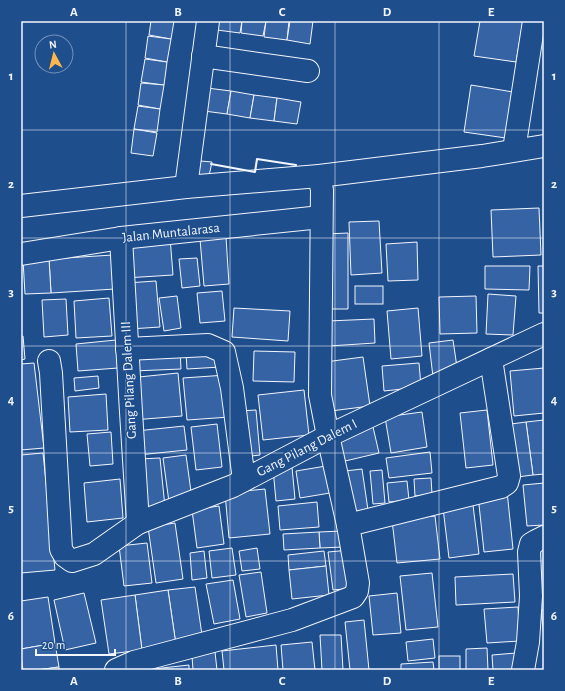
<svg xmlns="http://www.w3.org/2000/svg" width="565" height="691" viewBox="0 0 565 691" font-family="'Alegreya Sans',sans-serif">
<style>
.building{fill:#3563a3;stroke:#f2f6ff}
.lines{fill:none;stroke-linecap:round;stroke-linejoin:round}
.street-casing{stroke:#f2f6ff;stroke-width:24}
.street{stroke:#1f4e8c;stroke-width:22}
.wall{stroke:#f2f6ff;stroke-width:2}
.grid{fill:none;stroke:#f2f6ff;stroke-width:1;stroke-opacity:0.55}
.labels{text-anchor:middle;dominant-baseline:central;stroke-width:3;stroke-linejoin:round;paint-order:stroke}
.street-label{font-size:14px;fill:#f2f6ff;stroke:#1f4e8c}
.neatline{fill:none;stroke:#f2f6ff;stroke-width:1.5}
.grid-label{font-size:13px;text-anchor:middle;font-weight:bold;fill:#f2f6ff}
</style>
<rect width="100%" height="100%" fill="#1f4e8c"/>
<g class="building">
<polygon points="151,21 174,21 171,39 149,35"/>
<polygon points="218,21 242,21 240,33 217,30"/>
<polygon points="242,21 266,21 263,36 241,33"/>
<polygon points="266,21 289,21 287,40 264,37"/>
<polygon points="290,21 313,21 310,44 287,40"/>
<polygon points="480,21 523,21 516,62 474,56"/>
<polygon points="148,36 171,39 167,62 145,58"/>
<polygon points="145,59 167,62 164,85 141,82"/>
<polygon points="141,83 164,85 160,109 138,105"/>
<polygon points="471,85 513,92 506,138 464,132"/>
<polygon points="207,88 231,91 227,114 204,111"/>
<polygon points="231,91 254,95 250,118 227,114"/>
<polygon points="254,95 277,98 274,121 250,118"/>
<polygon points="277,98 301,102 297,124 274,121"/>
<polygon points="138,106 160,109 157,132 134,129"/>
<polygon points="134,129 157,133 153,156 131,153"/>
<polygon points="201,161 212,162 209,176 198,175"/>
<polygon points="539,208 541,255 493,257 491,210"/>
<polygon points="379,221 382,273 351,275 349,222"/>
<polygon points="348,233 348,309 325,309 325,234"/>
<polygon points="170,237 173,275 125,278 122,241"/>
<polygon points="226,237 229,284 204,286 200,239"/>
<polygon points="417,242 418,280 388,281 386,244"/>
<polygon points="113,255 115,289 51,293 49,259"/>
<polygon points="197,258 200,286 182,288 179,259"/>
<polygon points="49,259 51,293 25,294 23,260"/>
<polygon points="485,266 530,266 529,290 485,289"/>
<polygon points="538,266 544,266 544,313 539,313"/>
<polygon points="156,281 160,327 130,329 126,283"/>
<rect x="355" y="286" width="28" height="18"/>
<polygon points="222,291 225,321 200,323 197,293"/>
<polygon points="488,294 516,296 513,335 486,334"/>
<polygon points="177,296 181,328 164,331 159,298"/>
<polygon points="476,296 477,333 440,334 439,297"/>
<polygon points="109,298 112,336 76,338 74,301"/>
<polygon points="66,299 68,335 44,337 42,300"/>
<polygon points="234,308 290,311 288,341 232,337"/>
<polygon points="418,308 422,356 391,359 387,311"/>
<polygon points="374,319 375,343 329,346 328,321"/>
<polygon points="21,336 23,336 25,359 21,360"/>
<polygon points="116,340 118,368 78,371 76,344"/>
<polygon points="453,340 458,374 433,377 429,343"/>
<polygon points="180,350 181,369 133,371 132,352"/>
<polygon points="219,351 221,367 187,369 186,353"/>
<polygon points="254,351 295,352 294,382 253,381"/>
<polygon points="363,357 370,406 331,411 325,362"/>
<polygon points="34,363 44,448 21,450 21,364"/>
<polygon points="419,363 421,387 384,391 382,366"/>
<polygon points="544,368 544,413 514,416 510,371"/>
<polygon points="178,373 182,416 133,420 129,378"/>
<polygon points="226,375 230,417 187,420 183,378"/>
<polygon points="98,376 99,388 75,391 74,378"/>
<polygon points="304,390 309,435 263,440 258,395"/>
<polygon points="106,394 108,430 70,432 68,397"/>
<polygon points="256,410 260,455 243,457 239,411"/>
<polygon points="487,410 493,465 466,468 460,413"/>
<polygon points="422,412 427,447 391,453 385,417"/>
<polygon points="544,420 544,474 533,475 526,422"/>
<polygon points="526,422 533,475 517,477 511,424"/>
<polygon points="217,424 222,467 196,470 191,427"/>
<polygon points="184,426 187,450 138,455 136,431"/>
<polygon points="373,427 379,453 341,462 335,435"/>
<polygon points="111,432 113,464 90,466 87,434"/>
<polygon points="430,452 432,473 389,478 386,458"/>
<polygon points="43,453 55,570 21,573 21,455"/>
<polygon points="186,455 192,499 169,502 163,458"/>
<polygon points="160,458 165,507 143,509 139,459"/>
<polygon points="326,466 330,493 300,498 296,471"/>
<polygon points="292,467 295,499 276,501 273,469"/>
<polygon points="362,469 368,510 351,513 345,471"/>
<polygon points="382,470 385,503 373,504 370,471"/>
<polygon points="431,478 432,494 415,496 414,479"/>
<polygon points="120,479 123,518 87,522 84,483"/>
<polygon points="407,481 409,500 389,502 387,483"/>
<polygon points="544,483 544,525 527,526 523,485"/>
<polygon points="265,489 270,534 229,538 225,493"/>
<polygon points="507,491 513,549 484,552 478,495"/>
<polygon points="317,502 319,527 280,530 278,506"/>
<polygon points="473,505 479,554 449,558 443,508"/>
<polygon points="219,506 224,544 197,548 192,510"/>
<polygon points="435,516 440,559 397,563 392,520"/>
<polygon points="175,523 183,579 156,583 148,527"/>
<polygon points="342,531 343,547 320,548 319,532"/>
<polygon points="319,532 320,548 284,550 283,534"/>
<polygon points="147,543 152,583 124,586 119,546"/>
<polygon points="232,548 236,575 212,578 209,551"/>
<polygon points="257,548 260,569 242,571 239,551"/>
<polygon points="544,548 544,604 536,605 529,550"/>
<polygon points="350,550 354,588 333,590 328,552"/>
<polygon points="204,551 207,578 192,580 190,553"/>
<polygon points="324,551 326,566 289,570 288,555"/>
<polygon points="326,566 329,595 292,599 289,570"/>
<polygon points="261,572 267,613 246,617 239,575"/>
<polygon points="432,573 438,627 406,630 400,576"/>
<polygon points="513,574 515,602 456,605 455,577"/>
<polygon points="233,580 240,619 214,624 206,584"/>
<polygon points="195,587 203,642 176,645 168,590"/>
<polygon points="168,590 176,645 142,650 135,595"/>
<polygon points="84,593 96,643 65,650 54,600"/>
<polygon points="397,593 401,633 373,635 369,596"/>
<polygon points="135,595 142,650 109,654 101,600"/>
<polygon points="48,597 55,643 21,649 21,601"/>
<polygon points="518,607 520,641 487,643 484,609"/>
<polygon points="541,610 544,610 544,638"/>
<polygon points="364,620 369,670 350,670 345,622"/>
<polygon points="320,635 341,635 343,670 322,670"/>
<polygon points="433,639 435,658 408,661 406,642"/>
<polygon points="312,642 315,670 283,670 281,645"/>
<polygon points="55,643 59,667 37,670 23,670 21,656 21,649"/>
<polygon points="276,645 278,670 224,670 222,651"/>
<polygon points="487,648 488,670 466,670 466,649"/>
<polygon points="215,652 217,670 193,670 192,656"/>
<polygon points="516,653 517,670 493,670 492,655"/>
<rect x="439" y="656" width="21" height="14"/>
<polygon points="433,662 434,670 401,670 401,664"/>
<polygon points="189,665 189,670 153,670 153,669"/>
<polygon points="59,667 59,670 37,670"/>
</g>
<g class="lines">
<defs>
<g id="street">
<polyline points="203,56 308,71"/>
<polyline points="514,150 534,21"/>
<polyline points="186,187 208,21"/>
<polyline points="21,206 186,187 319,176 482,156 544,146"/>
<polyline points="121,238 131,412 138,523"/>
<polyline points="21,254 121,238 321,217"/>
<polyline points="127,349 208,345 224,352 232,388 244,480"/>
<polyline points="49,361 51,373 61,549 65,556 72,561 94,554 138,523 233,486 328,436 544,334"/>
<polyline points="348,525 501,487 507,483 509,476 491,359"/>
<polyline points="116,670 134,662 292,620 353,597 357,591 358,583 348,525 328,436 320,395 322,190 319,176"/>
<polyline points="523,670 528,642 531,596 529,552 531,544 536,541 544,537"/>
</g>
</defs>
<use href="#street" class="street-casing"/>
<use href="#street" class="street"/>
<polyline class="wall" points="211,164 255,172 257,159 296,165"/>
</g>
<path class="grid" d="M126,21V670M230,21V670M335,21V670M439,21V670M21,130H544M21,238H544M21,346H544M21,453H544M21,561H544"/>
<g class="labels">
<g class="street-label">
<text transform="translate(171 233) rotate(-6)">Jalan Muntalarasa</text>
<text transform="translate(129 380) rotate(-93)">Gang Pilang Dalem III</text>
<text transform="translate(307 448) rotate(-27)">Gang Pilang Dalem I</text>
</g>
</g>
<rect width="565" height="691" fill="none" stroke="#1f4e8c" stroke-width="44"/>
<g transform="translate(54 54) rotate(353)"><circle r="19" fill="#1f4e8c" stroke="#7391ba"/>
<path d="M0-3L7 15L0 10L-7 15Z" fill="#ffb74d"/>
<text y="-6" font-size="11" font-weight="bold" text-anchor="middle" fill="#f2f6ff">N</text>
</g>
<path d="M36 649v6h79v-6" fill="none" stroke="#f2f6ff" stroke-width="2"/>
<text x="42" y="649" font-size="12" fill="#f2f6ff" stroke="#1f4e8c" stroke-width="3" paint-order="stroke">20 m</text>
<rect x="22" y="22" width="521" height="647" class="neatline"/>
<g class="grid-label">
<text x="74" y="16">A</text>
<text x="178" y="16">B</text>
<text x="282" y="16">C</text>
<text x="387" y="16">D</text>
<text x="491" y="16">E</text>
<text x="11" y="80">1</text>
<text x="554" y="80">1</text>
<text x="11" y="188">2</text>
<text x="554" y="188">2</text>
<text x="11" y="296">3</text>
<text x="554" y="296">3</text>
<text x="11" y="404">4</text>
<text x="554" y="404">4</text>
<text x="11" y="512">5</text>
<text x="554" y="512">5</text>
<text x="11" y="620">6</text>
<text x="554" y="620">6</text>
<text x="74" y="685">A</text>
<text x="178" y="685">B</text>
<text x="282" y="685">C</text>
<text x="387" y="685">D</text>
<text x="491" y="685">E</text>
</g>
</svg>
